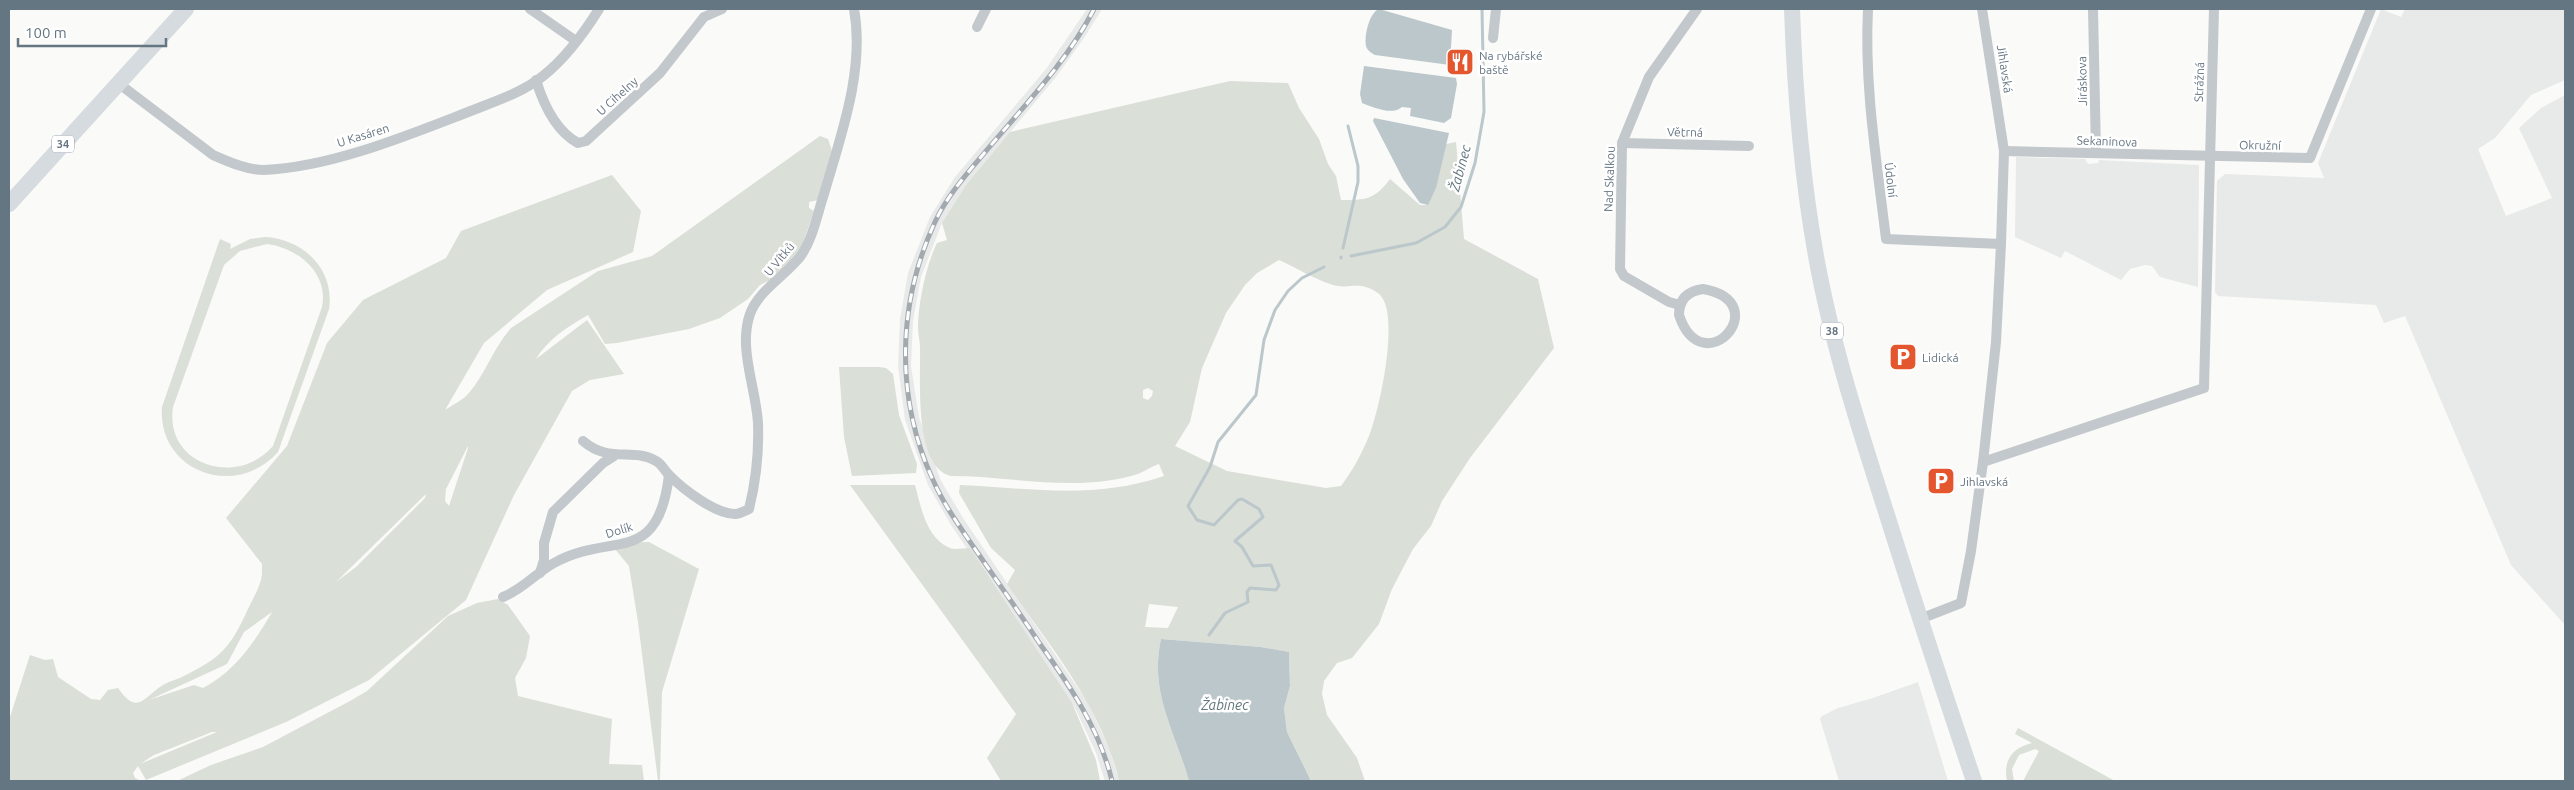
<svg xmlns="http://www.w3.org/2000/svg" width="2574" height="790" viewBox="0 0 2574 790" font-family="Ubuntu,sans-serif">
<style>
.built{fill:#e8e9e9}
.green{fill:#dadfd7;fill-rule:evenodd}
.water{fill:#bbc7cb}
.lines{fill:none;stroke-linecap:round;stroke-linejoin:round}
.stream{stroke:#bbc7cb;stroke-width:3}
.street{stroke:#c3c8cc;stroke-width:10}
.primary{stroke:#d6dbdf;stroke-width:16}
.rail-casing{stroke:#a2aab0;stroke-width:5}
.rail{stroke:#fff;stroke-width:3;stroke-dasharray:9;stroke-linecap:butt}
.labels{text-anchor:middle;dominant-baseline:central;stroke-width:5;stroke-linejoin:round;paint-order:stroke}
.shield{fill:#fff;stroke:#939fa8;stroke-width:1}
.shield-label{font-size:11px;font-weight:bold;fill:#657683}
.poi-label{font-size:12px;fill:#657683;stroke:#fff;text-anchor:start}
.street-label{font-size:12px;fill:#657683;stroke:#fff}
.water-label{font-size:14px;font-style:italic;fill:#60757c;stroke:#fff}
</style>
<rect width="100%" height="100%" fill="#fafaf8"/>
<g class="built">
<polygon points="1087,9 1102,9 1084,38 1056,77 966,185 942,223 921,277 913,321 911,366 919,417 940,479 963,518 1088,703 1109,748 1119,781 1105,781 1096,753 1076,710 951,525 928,485 905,420 898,366 900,319 908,273 930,217 955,177 1046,69"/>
<polygon points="2381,9 2401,17 2405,9 2565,9 2565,80 2531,95 2495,138 2478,149 2506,216 2552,198 2519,128 2541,108 2565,95 2565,625 2511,565 2405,316 2384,323 2376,305 2218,296 2215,292 2217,181 2225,174 2324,178 2318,163"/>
<polygon points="2016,157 2085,159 2088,164 2098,163 2099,160 2199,165 2198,287 2160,277 2152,266 2145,265 2130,269 2121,280 2065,251 2061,258 2015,237"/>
<polygon points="1918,682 1948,781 1839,781 1820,719 1822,716 1838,708 1873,698"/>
</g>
<g class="green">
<path d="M1230,81L1288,83L1299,108L1319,139L1328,164L1336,176L1341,200C1366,200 1374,200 1390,179L1420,205H1427L1446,144L1456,142L1464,239L1538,279L1554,348L1470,458L1442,501L1431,526L1413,549L1392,589L1379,624L1352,658L1337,663L1324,681L1322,694L1327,715L1357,758L1365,781H1311L1287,732L1284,708L1290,686L1289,652L1261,647L1161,639C1149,693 1175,731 1189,781H1119C1102,707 1049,645 1007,584L1015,570L991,548L959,493L960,485C1032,488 1093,500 1164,476L1159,464C1152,466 1145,471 1138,474C1078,493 1013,476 951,476C913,467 921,377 920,347C920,341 918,334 918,328C918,304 926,265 937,243L947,240L942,223L966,185L1010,132ZM1279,260C1293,266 1323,284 1338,286C1353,288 1360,281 1378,293C1402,310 1379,412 1369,436C1361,455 1353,470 1341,486L1326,488L1227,471L1175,446L1190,422L1202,368L1226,313L1245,285L1257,273ZM1148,388L1153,391L1152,396L1148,400L1143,398V390ZM1149,604L1178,607L1168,628L1145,627Z"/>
<path d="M820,136L828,139L832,151L818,200L809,202V208L814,211L799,254L775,278L760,285L748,299L720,318L689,329L617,343L605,344L588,315C567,327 548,339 536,359L587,320L624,374L590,380L572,391L514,495L466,600L369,680L286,722L146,780L138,766L133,773L135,778L141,781H9V720L30,655L45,660L53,659L58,677L91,699L100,700L108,690L118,688C138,716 142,698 163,685C169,681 177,680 184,676C222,657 230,648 248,609C253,598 261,586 262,574V564L226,518L287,446L327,343L363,300L446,258L461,231L612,175L641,211L633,252L547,290L484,343L445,410C452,405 462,401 468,394C485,375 493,348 511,328L598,271L652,256ZM468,446V448L449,506L445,501L446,489ZM426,494L425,498L356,567L336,582ZM272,612C254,643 235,671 203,688L194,685L149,700L227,664L244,632ZM212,732H217L140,764L154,755Z"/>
<path d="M265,237C303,239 335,269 329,309L278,452C234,501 157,470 162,407L220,239L231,244L230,249L250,239ZM267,244C298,248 329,273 322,307L273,446C237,488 164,465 173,407L224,265L240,251Z"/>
<polygon points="839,367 879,367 886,368 893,374 899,415 917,464 916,473 852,476 844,437"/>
<path d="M850,485H915C921,507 926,538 950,548C955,550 964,548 970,548L1072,703L1096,760L1100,781H1001L987,758L1016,714Z"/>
<polygon points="649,542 699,569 662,692 660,781 658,781 638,622 629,566 610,543"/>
<polygon points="498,599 508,605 530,636 526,658 515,678 518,696 612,719 609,764 642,765 644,781 177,781 211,765 263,747 350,701 367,691 448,616 477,603"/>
<path d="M2018,728L2115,781H2023L2039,751L2035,749L2019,755L2012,769L2014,781H2007C2003,760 2012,748 2032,743L2015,734Z"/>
</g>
<g class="water">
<path d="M1379,9L1452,30L1450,65L1375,55C1371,53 1367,50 1366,46C1364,36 1369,13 1379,9Z"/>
<path d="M1364,66L1456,78L1457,84L1451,118L1444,123L1410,116L1411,108L1402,107C1392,116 1373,107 1362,103L1360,94Z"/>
<polygon points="1374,118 1449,133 1436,188 1428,205 1420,203 1403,179 1373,121"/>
<path d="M1161,639L1261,647L1289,652L1290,686L1284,708L1287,732L1311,781H1189C1175,731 1149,693 1161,639Z"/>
</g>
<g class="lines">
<g class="stream">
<polyline points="1343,248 1358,182 1358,166 1348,126"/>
<polyline points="1351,256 1416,243 1445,227 1461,207 1475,163 1484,112 1482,9"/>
<polyline points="1341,258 1341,257"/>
<polyline points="1209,635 1225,613 1248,602 1247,592 1250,588 1276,590 1279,585 1271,565 1253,566 1242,547 1235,541 1263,517 1259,509 1242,499 1238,500 1214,525 1197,520 1188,506 1210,467 1218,442 1256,395 1264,340 1275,310 1288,291 1302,278 1324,267"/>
</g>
<g class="street">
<polyline points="530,9 576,41"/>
<path d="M1868,9C1864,86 1877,163 1886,239L2001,244"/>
<polyline points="2093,9 2096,153"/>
<polyline points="977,27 986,9"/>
<polyline points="1493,38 1496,9"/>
<path d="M536,80C543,103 556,131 578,143L586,141L660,73L704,17L722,9"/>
<path d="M118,83L213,155C229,162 247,170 264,170C331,167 406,136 468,112C493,102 522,93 543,76C566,58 584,33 599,9"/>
<polyline points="1622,143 1749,146"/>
<polyline points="2004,151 2310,158 2371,9"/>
<path d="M1703,289C1777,302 1703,386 1679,315C1679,299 1688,291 1703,289Z"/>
<polyline points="1680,305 1669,302 1624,276 1620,269 1622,143 1649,77 1697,9"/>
<path d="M583,441C610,464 632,447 656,461C662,464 664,470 669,475C683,489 715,514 735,514C739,514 745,511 749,509C756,481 759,451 758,423C756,388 738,348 750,314C758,291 785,276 800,257C813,239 817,215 824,194C841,135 865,70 854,9"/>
<polyline points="1983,462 2204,388 2214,9"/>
<polyline points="540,573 544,560 544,543 553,512 603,463 614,456"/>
<path d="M503,597C523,589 536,573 554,563C611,531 658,568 669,475"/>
<polyline points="1920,619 1961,603 1971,551 1983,462 1996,342 2001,244 2004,151 1982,9"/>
</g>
<g class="primary">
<path d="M1792,9C1795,97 1802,185 1819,272C1835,354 1861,434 1887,515C1915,604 1944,692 1974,781"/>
<polyline points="9,204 186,9"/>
</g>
<defs>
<path id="rail" d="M1094,9C1066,64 1020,110 981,157C964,177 946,198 935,222C897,304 895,398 933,480C944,505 960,527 975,549C997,581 1019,612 1040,644C1070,686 1100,730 1112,781"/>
</defs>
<use href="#rail" class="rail-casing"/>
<use href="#rail" class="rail"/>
</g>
<defs>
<symbol id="restaurant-square" viewBox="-11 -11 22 22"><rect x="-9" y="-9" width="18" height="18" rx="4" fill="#e4572e" stroke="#fff"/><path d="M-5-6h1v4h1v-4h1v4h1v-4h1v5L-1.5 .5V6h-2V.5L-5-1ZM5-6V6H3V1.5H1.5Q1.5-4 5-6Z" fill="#fff"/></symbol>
<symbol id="parking-square" viewBox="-11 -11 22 22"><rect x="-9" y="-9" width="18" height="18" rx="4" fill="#e4572e" stroke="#fff"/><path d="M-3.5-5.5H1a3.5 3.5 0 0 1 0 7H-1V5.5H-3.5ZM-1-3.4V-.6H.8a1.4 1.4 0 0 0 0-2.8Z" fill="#fff"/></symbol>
</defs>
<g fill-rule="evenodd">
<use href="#restaurant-square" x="1444" y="46" width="32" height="32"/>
<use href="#parking-square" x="1887" y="341" width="32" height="32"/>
<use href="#parking-square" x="1925" y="465" width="32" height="32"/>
</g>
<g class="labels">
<g class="shield">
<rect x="52" y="135.5" width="22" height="17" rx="4"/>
<rect x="1821" y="322.5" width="22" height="17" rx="4"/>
</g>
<g class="shield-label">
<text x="63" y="144">34</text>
<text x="1832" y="331">38</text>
</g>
<g class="poi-label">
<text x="1479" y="55">Na rybářské<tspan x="1479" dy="14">baště</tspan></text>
<text x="1922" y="357">Lidická</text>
<text x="1960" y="481">Jihlavská</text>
</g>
<g class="street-label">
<text transform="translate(2005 69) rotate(81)">Jihlavská</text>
<text transform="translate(2082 81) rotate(-91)">Jiráskova</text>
<text transform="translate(2199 82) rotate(-88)">Strážná</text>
<text transform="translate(617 96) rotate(-42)">U Cihelny</text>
<text transform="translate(1685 132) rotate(1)">Větrná</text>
<text transform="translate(363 135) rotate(-17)">U Kasáren</text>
<text transform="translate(2107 141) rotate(2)">Sekaninova</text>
<text transform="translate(2260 145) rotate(1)">Okružní</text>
<text transform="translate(1609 179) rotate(-88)">Nad Skalkou</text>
<text transform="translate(1891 180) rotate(83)">Údolní</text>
<text transform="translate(779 259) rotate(-50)">U Vítků</text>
<text transform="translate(619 530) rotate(-17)">Dolík</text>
</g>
<g class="water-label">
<text transform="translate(1460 168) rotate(-75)">Žabinec</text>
<text x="1225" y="705">Žabinec</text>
</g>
</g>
<rect width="2574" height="790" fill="none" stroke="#657683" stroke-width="20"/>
<path d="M18 38v8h148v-8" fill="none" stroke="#657683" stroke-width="2.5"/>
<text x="25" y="38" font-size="15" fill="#657683" stroke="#ffffff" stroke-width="4" paint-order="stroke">100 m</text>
</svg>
